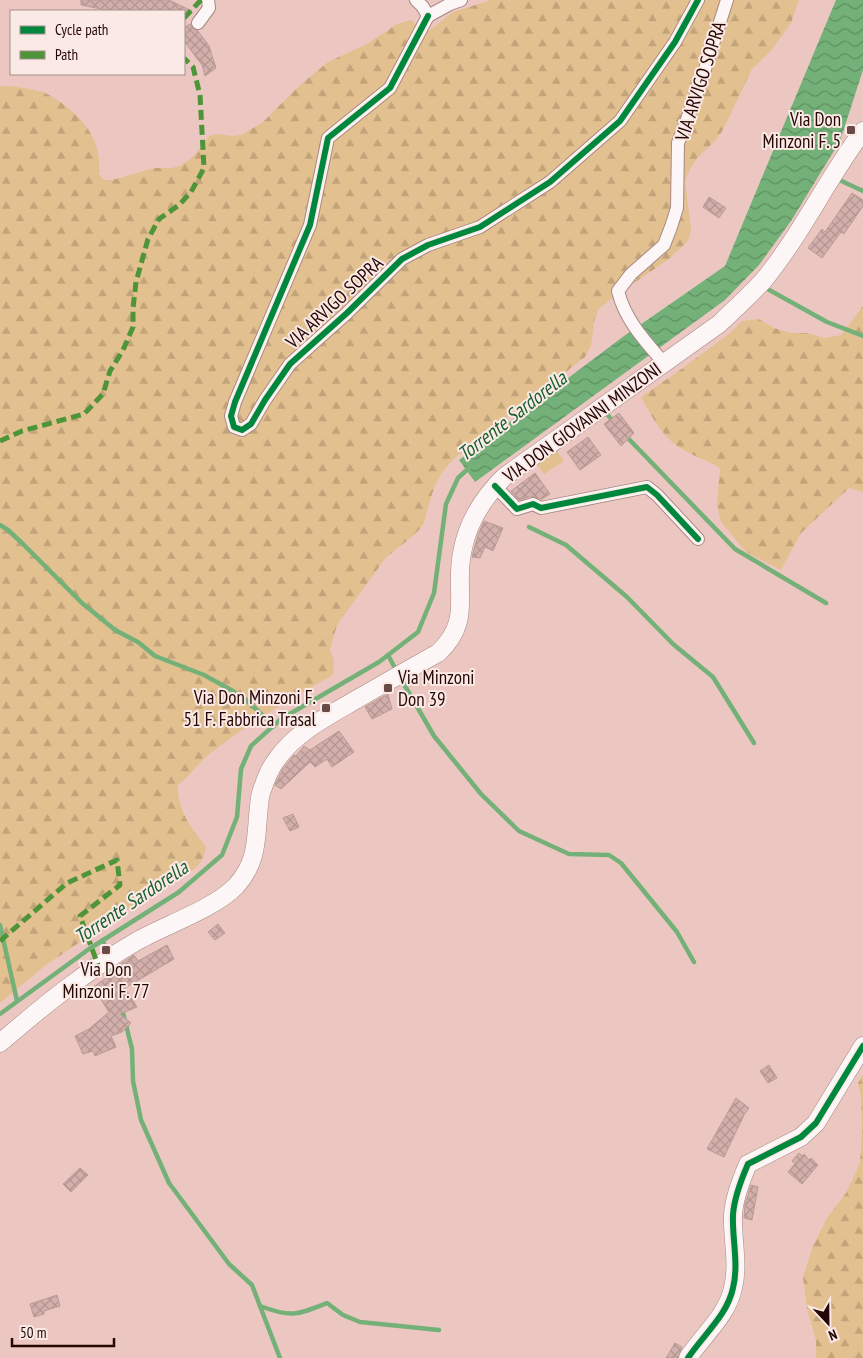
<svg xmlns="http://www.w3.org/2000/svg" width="863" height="1358" viewBox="0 0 863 1358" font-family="'PT Sans Narrow',sans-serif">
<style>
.forest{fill:url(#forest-firs)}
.garden{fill:#e3c08f}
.water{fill:url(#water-waves)}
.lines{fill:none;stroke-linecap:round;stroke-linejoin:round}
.stream{stroke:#74b179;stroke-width:4.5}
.building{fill:url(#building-cross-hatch);stroke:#ba9b96}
.street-casing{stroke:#a78883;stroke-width:14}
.secondary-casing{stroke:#a78883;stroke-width:19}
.street{stroke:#fcf7f6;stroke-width:12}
.secondary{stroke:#fcf7f6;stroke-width:18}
.quiet{stroke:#4e953a;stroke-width:5;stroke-dasharray:10 5;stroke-linecap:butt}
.cycleway-casing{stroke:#fbe9e6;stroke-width:9}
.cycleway{stroke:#00873e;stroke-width:6}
.poi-dot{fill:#6a4a47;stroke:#fbe9e6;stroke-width:2}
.labels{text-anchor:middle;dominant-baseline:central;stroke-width:4;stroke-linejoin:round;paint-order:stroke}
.street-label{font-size:19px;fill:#240705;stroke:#fbe9e6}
.poi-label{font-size:19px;fill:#240705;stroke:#fbe9e6;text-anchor:end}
.water-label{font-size:20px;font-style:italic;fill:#175f2c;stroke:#fbe9e6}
</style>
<defs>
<pattern id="forest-firs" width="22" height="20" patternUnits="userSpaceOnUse" patternTransform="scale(1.25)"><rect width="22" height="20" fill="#e3c08f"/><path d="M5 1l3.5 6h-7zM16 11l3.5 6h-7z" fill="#c3a47a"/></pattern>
<pattern id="water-waves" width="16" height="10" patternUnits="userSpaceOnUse" patternTransform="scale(1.25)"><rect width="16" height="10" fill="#74b179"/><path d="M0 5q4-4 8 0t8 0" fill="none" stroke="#5f8e61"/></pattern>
<pattern id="building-cross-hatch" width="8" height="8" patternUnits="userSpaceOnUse" patternTransform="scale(1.25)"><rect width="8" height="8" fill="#d2afaa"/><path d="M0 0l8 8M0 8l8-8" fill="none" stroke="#b49591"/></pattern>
</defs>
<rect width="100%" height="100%" fill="#ecc7c1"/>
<g class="forest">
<path d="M491,0H799L791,23L771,51L752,69L724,128L717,139L697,158L690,169L685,181L691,229L688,241L669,259L608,301L598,310L594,322L591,346L585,357L455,458C440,472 434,485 429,504C427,510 426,517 424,523C417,536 395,548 384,560L337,625L330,649L334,662L333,675C289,699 248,724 208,755C197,764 191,776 178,785C177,809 190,828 206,846C203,867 191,873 172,880L46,965L0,1003V86C12,86 27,88 39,91C48,93 56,99 63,104C87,122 102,143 99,174L104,180H112L154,168H171L180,166L194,156L209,136L217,134L233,136L241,135L263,122L300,85L328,62L367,44L397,24L412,20L422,32L430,30L453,12Z"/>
<path d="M863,306V492L849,488L801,533L781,570L746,552L721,522L717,504L720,468C705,459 686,454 672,442C659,430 649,412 641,397L680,370L730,333L742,321L759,319L774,328L791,333H808L824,338L841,335Z"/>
<polygon points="863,1075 863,1358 816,1358 816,1340 807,1309 803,1277 813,1246 827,1218 846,1193 860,1163 862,1130 861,1097 858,1083"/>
</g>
<polygon class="garden" points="557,451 564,461 544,474 537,464"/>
<polygon class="water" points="836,0 863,0 863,70 840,141 791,221 759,265 725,300 475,482 459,460 624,336 725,266"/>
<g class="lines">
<g class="stream">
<polyline points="835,178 863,191"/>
<polyline points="762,286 827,322 863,336"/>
<polyline points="603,410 615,423"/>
<polyline points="625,435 735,549 826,603"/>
<polyline points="0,525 8,530 23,544 82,603 115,630 138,642 155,656 204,675 233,691 245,699 274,726"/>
<polyline points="529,527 566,545 627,597 673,644 713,677 754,743"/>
<polyline points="388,655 397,672"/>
<polyline points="401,679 434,736 481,794 519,831 569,854 609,855 621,863 677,932 694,962"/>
<polyline points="0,925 17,1001"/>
<polyline points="103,940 107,955"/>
<polyline points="109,963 114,980"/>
<path d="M122,1009L132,1049L133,1081L141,1120L169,1183L229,1264L252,1285L260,1306C292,1318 297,1315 327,1303L343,1315L360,1322L439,1330"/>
<polyline points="0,1014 89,949 179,892 222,855 237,817 241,769 251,746 281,719 379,662 418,632 434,593 446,504 458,478 471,466"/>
<polyline points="260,1306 280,1358"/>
</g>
</g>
<g class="building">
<polygon points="81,0 169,0 192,11 111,11 81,5"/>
<polygon points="190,24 193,29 198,31 209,46 216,68 205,76 202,65 184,41 184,28"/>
<polygon points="852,193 863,200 863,206 844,234 841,232 822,258 808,248 822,229 825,232"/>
<polygon points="709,197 726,208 719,218 703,207"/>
<polygon points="619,413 634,433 621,446 604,424"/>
<polygon points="588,437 601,455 580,470 567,452"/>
<polygon points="535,473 550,494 542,499 531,496 519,500 511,491"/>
<polygon points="484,521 503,528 493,551 485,547 480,558 472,557 478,535"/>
<polygon points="388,694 392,709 372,719 365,707"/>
<polygon points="339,731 354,752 332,767 327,759 315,767 310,762 281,789 275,785 283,769 294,755 296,756 304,746 310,750"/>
<polygon points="293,814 299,827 290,831 283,818"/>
<polygon points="218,924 225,933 215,940 208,932"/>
<polygon points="167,945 174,959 125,988 137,1007 120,1014 131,1023 122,1032 111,1036 116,1047 95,1056 93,1051 83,1054 75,1036 89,1029 109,1012 93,987 121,968 119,965 134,955 138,961"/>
<polygon points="769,1065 777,1078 768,1083 760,1071"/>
<polygon points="736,1098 749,1108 744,1115 724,1157 707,1149"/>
<polygon points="799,1153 802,1156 804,1154 809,1160 811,1158 818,1165 802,1184 788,1172 795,1164 792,1161"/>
<polygon points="80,1168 88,1175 71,1192 63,1184"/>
<polygon points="751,1185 758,1187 752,1220 744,1218 745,1204"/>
<polygon points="57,1295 60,1306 44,1311 44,1314 34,1317 30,1304"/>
<polygon points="675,1343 682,1347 678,1358 666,1358"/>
</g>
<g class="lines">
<defs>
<g id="street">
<polyline points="416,0 423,7 428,16"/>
<polyline points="428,16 390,88 328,138 310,225 235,402 231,416 234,427 242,430 251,424 265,400 290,364 347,313 402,259 428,245 480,227 550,182 620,121 675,42 698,0"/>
<polyline points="428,16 450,4 461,0"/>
<polyline points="198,23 209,8 208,0"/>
<path d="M664,363C645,341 625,320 618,291L631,274L664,245L671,227L677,208L678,143L700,85L727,0"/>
<polyline points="495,486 517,509 533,504 541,508 647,487 657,495 698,539"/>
</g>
<g id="secondary">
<path d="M0,1043C43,1006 87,970 137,941C165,925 214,909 236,886C256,864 256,843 258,816C259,808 259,800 261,793C265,781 269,769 277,759C297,731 330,715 359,698C385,683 411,668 438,653C473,621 454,593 462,553C467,523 483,498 504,477L719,324C734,310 749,296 763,281C801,235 827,179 863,131"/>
<path d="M688,1358C703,1335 727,1316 733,1288C739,1264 732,1239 733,1215C734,1198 741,1180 748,1164L801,1137L816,1123L863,1046"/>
</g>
</defs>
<use href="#street" class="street-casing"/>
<use href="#secondary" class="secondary-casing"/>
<use href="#street" class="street"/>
<use href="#secondary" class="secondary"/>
<g class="quiet">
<polyline points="184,18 201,0"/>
<polyline points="0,441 22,431 84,414 103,394 110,371 123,350 133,327 133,308 136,282 148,239 159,219 179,205 191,192 204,168 200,95 193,67 184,58"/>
<polyline points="0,941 67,883 117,860 120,885 80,916 98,965"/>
</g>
<defs>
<g id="cycleway">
<polyline points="428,16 390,88 328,138 310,225 235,402 231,416 234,427 242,430 251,424 265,400 290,364 347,313 402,259 428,245 480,227 550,182 620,121 675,42 698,0"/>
<polyline points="495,486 517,509 533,504 541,508 647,487 657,495 698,539"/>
<path d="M688,1358C703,1335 727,1316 733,1288C739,1264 732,1239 733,1215C734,1198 741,1180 748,1164L801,1137L816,1123L863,1046"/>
</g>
</defs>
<use href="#cycleway" class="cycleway-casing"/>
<use href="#cycleway" class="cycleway"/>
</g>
<g class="poi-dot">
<rect x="846" y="125" width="10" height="10" rx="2.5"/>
<rect x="383" y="683" width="10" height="10" rx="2.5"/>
<rect x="321" y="703" width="10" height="10" rx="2.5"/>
<rect x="101" y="945" width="10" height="10" rx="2.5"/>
</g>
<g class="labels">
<g class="street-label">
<text transform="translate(700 81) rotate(-72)">VIA ARVIGO SOPRA</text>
<text transform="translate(334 302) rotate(-43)">VIA ARVIGO SOPRA</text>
<text transform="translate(582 422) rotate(-36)">VIA DON GIOVANNI MINZONI</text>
</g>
<g class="poi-label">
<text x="841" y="119">Via Don<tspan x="841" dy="22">Minzoni F. 5</tspan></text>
<text x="398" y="677" text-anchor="start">Via Minzoni<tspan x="398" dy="22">Don 39</tspan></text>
<text x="316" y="697">Via Don Minzoni F.<tspan x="316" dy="22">51 F. Fabbrica Trasal</tspan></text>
<text x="106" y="969" text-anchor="middle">Via Don<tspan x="106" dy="22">Minzoni F. 77</tspan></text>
</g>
<g class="water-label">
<text transform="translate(512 416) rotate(-38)">Torrente Sardorella</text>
<text transform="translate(131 902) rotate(-34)">Torrente Sardorella</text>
</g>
</g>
<rect x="10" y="10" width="175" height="65" fill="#fbe9e6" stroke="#a58f8c"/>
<rect x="20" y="26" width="25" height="8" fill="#00873e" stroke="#a58f8c"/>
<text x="55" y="35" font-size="15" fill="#240705">Cycle path</text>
<rect x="20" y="51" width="25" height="8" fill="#4e953a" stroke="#a58f8c"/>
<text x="55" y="60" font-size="15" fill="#240705">Path</text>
<g transform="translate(828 1323) rotate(158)" stroke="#fbe9e6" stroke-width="4" paint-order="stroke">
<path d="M0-4L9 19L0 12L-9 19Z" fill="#240705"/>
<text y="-8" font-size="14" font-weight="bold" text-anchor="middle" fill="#240705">N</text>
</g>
<path d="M12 1338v8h102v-8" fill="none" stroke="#240705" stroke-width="2.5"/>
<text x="20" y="1338" font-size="15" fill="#240705" stroke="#fbe9e6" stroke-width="4" paint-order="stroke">50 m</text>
</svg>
